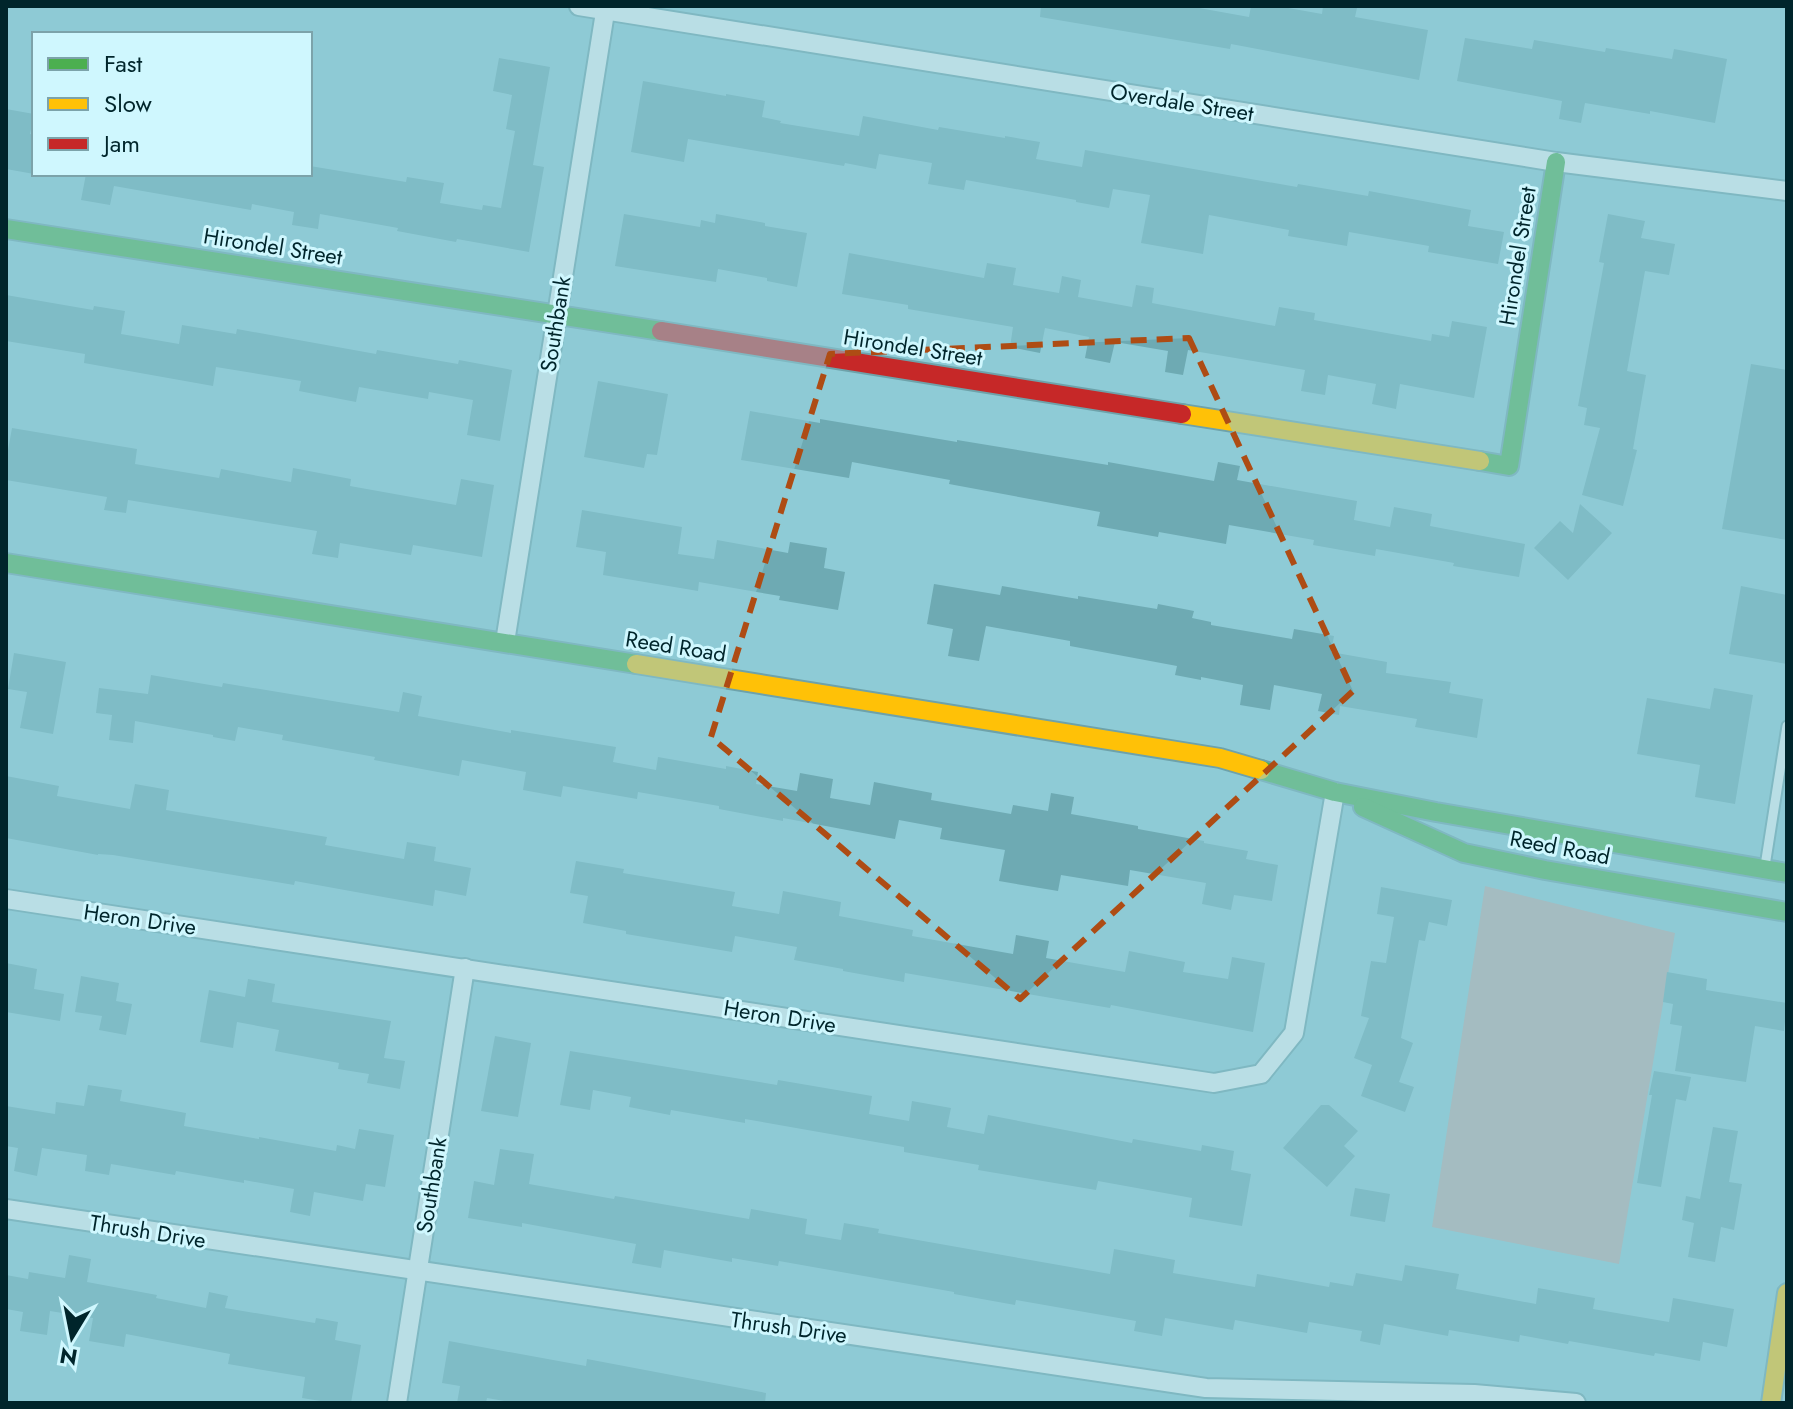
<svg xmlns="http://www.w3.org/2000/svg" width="1793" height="1409" viewBox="0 0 1793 1409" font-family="Jost,sans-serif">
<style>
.green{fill:#beaba8}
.building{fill:#6eaab3}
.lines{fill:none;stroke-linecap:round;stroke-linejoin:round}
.lane-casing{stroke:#6ea2aa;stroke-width:13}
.street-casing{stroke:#6ea2aa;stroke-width:22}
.fast-casing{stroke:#6ea2aa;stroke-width:22}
.slow-casing{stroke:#6ea2aa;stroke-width:22}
.jam-casing{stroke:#6ea2aa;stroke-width:22}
.lane{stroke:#eef7f9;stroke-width:9}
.street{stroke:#eef7f9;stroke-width:18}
.fast{stroke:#4caf50;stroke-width:18}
.slow{stroke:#ffc107;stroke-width:18}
.jam{stroke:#c62828;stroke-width:18}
.marked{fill:none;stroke:#ae4c14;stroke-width:6;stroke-dasharray:16 10;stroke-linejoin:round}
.labels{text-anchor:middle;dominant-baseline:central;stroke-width:6;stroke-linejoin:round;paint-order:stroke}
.street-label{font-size:22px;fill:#00252b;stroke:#cff7fe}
</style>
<rect width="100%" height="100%" fill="#8ecbd6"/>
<polygon class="green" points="1485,886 1675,933 1619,1264 1432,1227"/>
<g class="building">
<polygon points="1041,6 1188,6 1249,17 1251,6 1277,6 1322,14 1323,6 1346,6 1357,8 1355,17 1428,30 1419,80 1231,44 1230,49 1040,17"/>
<polygon points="1465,38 1532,49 1534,40 1605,52 1606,48 1672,59 1674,49 1727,59 1715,123 1650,111 1650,114 1585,103 1581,123 1559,119 1562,101 1457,81"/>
<polygon points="499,58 550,67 533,165 544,167 529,252 457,239 456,242 397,231 398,228 320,214 318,229 292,225 294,212 252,204 251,210 114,186 110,205 81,200 86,174 310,174 310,166 406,182 407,177 444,183 440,203 482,210 483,205 501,208 515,131 506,129 512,95 493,91"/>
<polygon points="643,81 726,96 726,94 765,101 762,117 781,121 780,123 859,136 863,116 938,130 939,127 1005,138 1005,136 1040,142 1036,159 1082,167 1085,150 1297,187 1298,184 1368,196 1369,191 1471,210 1468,226 1504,232 1498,264 1428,252 1429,246 1349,232 1347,246 1288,236 1289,230 1209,215 1203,254 1141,243 1150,195 1113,189 1109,208 1076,202 1076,200 966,180 964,190 928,184 932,163 879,154 876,169 845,163 844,166 688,139 684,162 631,152"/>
<polygon points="6,109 34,114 30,134 34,135 34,174 6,169"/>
<polygon points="624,214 700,227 701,220 715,223 716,214 765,223 765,226 807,233 797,287 767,281 767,278 718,269 716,282 615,266"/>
<polygon points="1608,214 1645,221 1641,238 1675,244 1669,275 1645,271 1627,371 1646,375 1633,449 1637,450 1623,506 1582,495 1600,428 1584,425 1587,408 1578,406 1604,263 1599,262"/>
<polygon points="849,253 984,278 987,263 1016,268 1013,285 1059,293 1062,276 1081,280 1078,297 1132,307 1136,285 1154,288 1152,303 1275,326 1279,307 1315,313 1314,320 1431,341 1432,334 1449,337 1452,321 1487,327 1474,398 1400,384 1396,409 1372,404 1376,384 1328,375 1325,395 1301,391 1305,370 1188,350 1183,375 1165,372 1168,351 1115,342 1110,363 1085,358 1089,337 1045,328 1040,353 1010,347 1013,327 908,309 908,305 842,294"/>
<polygon points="6,295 93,310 94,306 125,311 121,334 179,344 182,325 236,334 237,329 376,354 377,350 458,364 459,360 512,370 500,441 467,435 473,400 429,392 428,399 359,387 356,402 299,391 301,381 216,367 213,386 84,363 85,354 6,341"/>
<polygon points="1751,364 1787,370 1787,540 1722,529"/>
<polygon points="598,381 668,394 657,455 647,454 644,468 584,457"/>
<polygon points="750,411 820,423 820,419 957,442 957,440 1108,465 1108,462 1214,481 1218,462 1240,466 1237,480 1357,501 1354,520 1390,527 1394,507 1432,514 1430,526 1525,544 1519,577 1453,566 1454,563 1376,549 1375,556 1313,545 1314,540 1229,525 1226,544 1159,532 1158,537 1097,526 1100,512 949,484 950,480 852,462 849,478 741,460"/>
<polygon points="12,428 137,449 135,464 219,478 221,469 291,482 293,468 351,479 350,486 456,505 461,479 494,485 482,557 413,545 411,555 340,543 338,558 312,554 317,531 128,500 126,513 104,510 107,497 6,480 6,461"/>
<polygon points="1580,504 1612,533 1568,580 1534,548 1560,521 1573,533"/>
<polygon points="582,510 682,527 678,554 714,559 717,540 788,553 790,542 827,548 824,568 845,572 838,610 779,600 780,596 699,582 698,591 603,575 606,552 576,547"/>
<polygon points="934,584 1000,595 1002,586 1078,599 1078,596 1157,609 1158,604 1194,611 1192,618 1211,622 1211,625 1292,639 1294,629 1334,636 1331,652 1387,662 1386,673 1451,682 1449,693 1483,699 1477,738 1415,727 1417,719 1340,706 1339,715 1318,711 1322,694 1274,685 1270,710 1240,705 1243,685 1201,677 1201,680 1175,675 1177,666 1070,646 1070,641 986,626 979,661 948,656 953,629 927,624"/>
<polygon points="1741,586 1787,595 1787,664 1729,654"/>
<polygon points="14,653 66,662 53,734 20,728 27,692 8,689"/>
<polygon points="151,675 222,687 223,683 399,712 403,692 422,696 418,716 511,733 511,730 616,747 613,762 656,770 658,757 726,769 726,766 758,772 756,784 797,791 800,773 833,779 830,798 870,805 874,782 932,793 931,800 1011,814 1013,805 1048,811 1051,793 1074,797 1071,814 1138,826 1138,829 1204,841 1204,843 1248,851 1246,859 1278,865 1272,901 1234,895 1231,910 1202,904 1206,883 1130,870 1128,886 1061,875 1058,891 999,881 1005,850 940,839 942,828 899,820 895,839 783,818 783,821 719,809 719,806 638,792 637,799 563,786 561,797 523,790 526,772 462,760 459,776 374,760 375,757 282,740 283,735 238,727 235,741 213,737 213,735 135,721 133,743 109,740 112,715 96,713 99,688 148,694"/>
<polygon points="1714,688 1753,695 1735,804 1695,797 1700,765 1637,754 1647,698 1710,709"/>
<polygon points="6,776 59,786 57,796 130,809 135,784 169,790 166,810 327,837 325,845 404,859 407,842 436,847 434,861 471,868 466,896 435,890 433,906 295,881 294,885 113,855 98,854 98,855 6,838"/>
<polygon points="576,861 624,869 623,873 735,892 732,906 779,914 783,891 841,902 839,916 913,930 912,936 1013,954 1016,935 1049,941 1046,958 1125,972 1129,951 1185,962 1183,972 1228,979 1232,957 1265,963 1253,1032 1111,1005 1110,1008 905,973 904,982 843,971 843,969 794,960 797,947 735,936 732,952 626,934 626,931 583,923 588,896 570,893"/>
<polygon points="1381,887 1452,900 1447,926 1429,922 1425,941 1419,940 1401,1038 1413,1043 1399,1082 1414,1087 1405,1112 1361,1096 1372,1065 1354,1058 1369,1018 1361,1016 1371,961 1386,963 1394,917 1377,914"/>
<polygon points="6,963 37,969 34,989 64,994 60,1021 6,1012"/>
<polygon points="1667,972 1707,979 1706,990 1787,1003 1784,1031 1755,1026 1746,1082 1675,1071 1682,1026 1670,1024 1673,1004 1663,1002"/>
<polygon points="81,976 119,983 116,1001 132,1004 126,1035 99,1030 102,1016 75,1012"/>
<polygon points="248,979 275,984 272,1002 391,1021 384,1058 405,1061 400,1089 367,1083 369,1074 338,1069 339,1063 275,1051 279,1030 237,1022 233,1048 200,1042 209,990 245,997"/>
<polygon points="495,1036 531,1043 518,1117 481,1111"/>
<polygon points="570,1051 777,1085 778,1080 872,1096 869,1114 909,1121 912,1101 951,1108 947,1127 984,1134 988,1115 1132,1143 1133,1139 1201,1151 1202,1145 1234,1151 1231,1170 1251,1174 1242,1226 1189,1217 1192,1198 1098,1181 1096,1190 978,1170 979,1165 904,1152 904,1147 745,1119 745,1123 671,1110 670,1115 629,1107 631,1097 593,1090 590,1110 560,1105"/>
<polygon points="1654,1071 1691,1077 1686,1101 1676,1099 1661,1187 1637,1183 1652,1095 1649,1095"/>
<polygon points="88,1085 122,1090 120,1101 186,1113 184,1126 259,1139 259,1137 336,1151 337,1145 355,1149 359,1129 394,1135 385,1187 366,1184 363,1201 314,1192 310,1216 290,1212 294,1189 244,1180 244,1183 176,1171 175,1175 111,1164 109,1175 85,1171 87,1155 42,1148 37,1176 14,1171 18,1148 6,1146 6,1106 55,1114 56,1102 84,1106"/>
<polygon points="1321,1105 1329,1105 1358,1131 1344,1146 1355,1156 1327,1187 1283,1148"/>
<polygon points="1713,1127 1738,1131 1729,1182 1742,1184 1734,1230 1721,1227 1715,1262 1688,1257 1694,1223 1682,1220 1686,1196 1700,1199"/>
<polygon points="500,1149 534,1154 529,1184 614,1199 615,1196 749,1219 751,1209 807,1219 805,1234 841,1240 844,1223 879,1229 878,1233 1110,1274 1114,1249 1175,1260 1173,1273 1255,1287 1257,1274 1329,1287 1330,1282 1353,1286 1356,1273 1402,1281 1405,1265 1459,1274 1456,1289 1536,1304 1538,1288 1595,1298 1593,1309 1669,1322 1673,1298 1734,1309 1727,1347 1703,1342 1700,1361 1655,1353 1654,1356 1569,1341 1568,1344 1520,1335 1519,1342 1449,1330 1448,1336 1384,1324 1380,1345 1360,1341 1362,1331 1309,1322 1307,1333 1235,1320 1233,1330 1165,1318 1162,1336 1134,1331 1136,1321 1016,1300 1015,1305 954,1294 954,1292 779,1261 778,1266 732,1258 732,1262 664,1250 661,1268 632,1263 636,1244 522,1223 522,1227 468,1218 474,1181 494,1185"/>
<polygon points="1355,1188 1390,1194 1385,1222 1350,1216"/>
<polygon points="69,1255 91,1259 87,1282 157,1295 156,1298 206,1308 209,1292 228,1296 225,1308 315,1323 316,1318 338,1322 335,1340 361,1345 351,1403 333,1403 302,1398 305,1377 228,1364 230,1354 126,1334 124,1347 89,1341 93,1318 50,1311 47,1335 20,1331 23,1312 6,1309 6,1275 28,1279 29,1272 65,1278"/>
<polygon points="449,1341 586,1366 587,1359 766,1393 765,1403 516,1403 487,1398 486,1403 457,1403 460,1386 442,1383"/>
</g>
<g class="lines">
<defs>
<polyline id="lane" points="1765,866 1787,726"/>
<g id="street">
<polyline points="579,6 1556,162 1787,191"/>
<polyline points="505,642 606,6"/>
<polyline points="6,899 1214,1083 1261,1074 1294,1033 1335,792"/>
<polyline points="6,1209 1206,1388 1474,1394 1576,1403"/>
<polyline points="397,1403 465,968"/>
</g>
<g id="fast">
<polyline points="6,229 661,331"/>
<polyline points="1480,461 1509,466 1556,162"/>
<polyline points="6,563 636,664"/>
<polyline points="1261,770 1335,792 1436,812 1787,873"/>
<polyline points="1363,807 1464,853 1545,870 1787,912"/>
</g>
<g id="slow">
<polyline points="1182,414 1480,461"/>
<polyline points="636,664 1220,758 1261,770"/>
<polyline points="1771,1403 1787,1293"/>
</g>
<polyline id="jam" points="661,331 1182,414"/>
</defs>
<use href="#lane" class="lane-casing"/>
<use href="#street" class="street-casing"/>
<use href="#fast" class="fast-casing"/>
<use href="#slow" class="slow-casing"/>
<use href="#jam" class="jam-casing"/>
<use href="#lane" class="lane"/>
<use href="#street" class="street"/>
<use href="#fast" class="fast"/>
<use href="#slow" class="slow"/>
<use href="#jam" class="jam"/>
</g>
<path d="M0 0H1793V1409H0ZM1189,338L1353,691L1020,999L711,737L830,354Z" fill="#8ecbd6" fill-opacity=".55" fill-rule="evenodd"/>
<path class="marked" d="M1189,338L1353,691L1020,999L711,737L830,354Z"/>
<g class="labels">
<g class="street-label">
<text transform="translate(1182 102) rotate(9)">Overdale Street</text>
<text transform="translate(273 246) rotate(9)">Hirondel Street</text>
<text transform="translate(1517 256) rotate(-81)">Hirondel Street</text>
<text transform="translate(555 324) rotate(-81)">Southbank</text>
<text transform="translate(913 347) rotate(9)">Hirondel Street</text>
<text transform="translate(676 646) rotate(9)">Reed Road</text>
<text transform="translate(1560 847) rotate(11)">Reed Road</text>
<text transform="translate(140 919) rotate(8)">Heron Drive</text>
<text transform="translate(780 1016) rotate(9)">Heron Drive</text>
<text transform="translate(431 1185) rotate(-81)">Southbank</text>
<text transform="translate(148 1231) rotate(9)">Thrush Drive</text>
<text transform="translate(789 1327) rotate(8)">Thrush Drive</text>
</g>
</g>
<rect width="1793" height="1409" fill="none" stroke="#00252b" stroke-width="16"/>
<rect x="32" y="32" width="280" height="144" fill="#cff7fe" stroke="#7ca3aa" stroke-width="2"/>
<rect x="48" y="58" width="40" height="12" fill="#4caf50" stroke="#7ca3aa" stroke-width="2"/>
<text x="104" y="72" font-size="24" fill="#00252b">Fast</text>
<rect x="48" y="98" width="40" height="12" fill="#ffc107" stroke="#7ca3aa" stroke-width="2"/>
<text x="104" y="112" font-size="24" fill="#00252b">Slow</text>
<rect x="48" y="138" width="40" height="12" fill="#c62828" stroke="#7ca3aa" stroke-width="2"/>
<text x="104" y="152" font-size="24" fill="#00252b">Jam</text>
<g transform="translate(72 1337) rotate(190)" stroke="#cff7fe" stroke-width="6" paint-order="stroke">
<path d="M0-6L14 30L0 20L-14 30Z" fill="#00252b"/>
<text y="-12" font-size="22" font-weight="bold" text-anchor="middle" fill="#00252b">N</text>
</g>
</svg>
